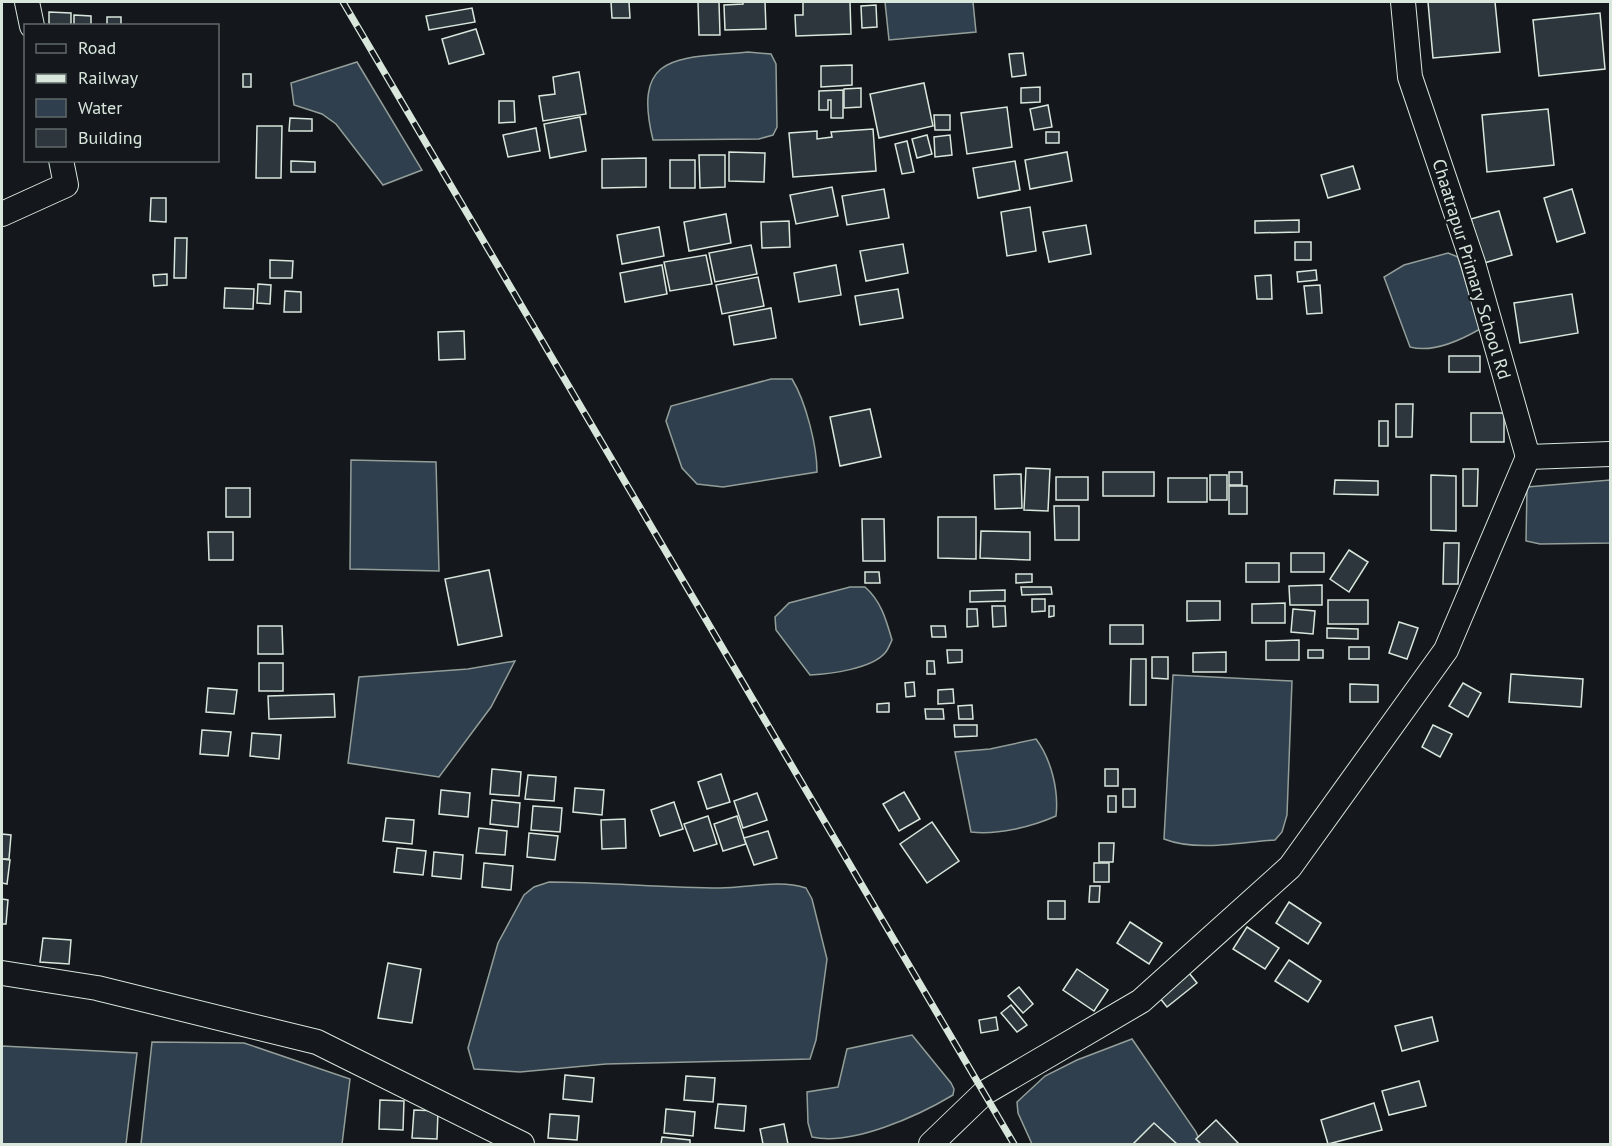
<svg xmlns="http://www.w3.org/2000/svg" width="1612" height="1146" viewBox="0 0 1612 1146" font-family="'PT Sans',sans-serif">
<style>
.water{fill:#2f3f4d;stroke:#939e99;stroke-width:1.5}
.building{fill:#2c363c;stroke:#d8e6dc;stroke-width:1.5}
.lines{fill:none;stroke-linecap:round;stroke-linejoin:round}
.minor-casing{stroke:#d8e6dc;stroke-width:26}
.minor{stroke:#14181c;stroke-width:24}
.rail-casing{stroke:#d8e6dc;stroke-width:7}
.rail{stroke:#14181c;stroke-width:4.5;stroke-dasharray:14;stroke-linecap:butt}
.labels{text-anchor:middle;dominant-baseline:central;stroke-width:4.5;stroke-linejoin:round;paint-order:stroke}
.street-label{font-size:18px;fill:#d8e6dc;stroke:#14181c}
</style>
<rect width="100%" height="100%" fill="#14181c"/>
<g class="water">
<polygon points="885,2 973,2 976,32 889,40"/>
<path d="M748,52L771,54L776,64L777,127L773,135L759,139L653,140C631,50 681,59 748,52Z"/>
<polygon points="357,62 422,170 383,185 336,124 322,114 294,105 291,83"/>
<path d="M1448,253L1458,257L1480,329C1461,340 1432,353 1410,347L1384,277L1404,265Z"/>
<path d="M771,379H792C806,402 817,446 817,472L723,487L697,484L682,468L666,421L671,406Z"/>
<polygon points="351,460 436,462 439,571 350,569"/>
<polygon points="1610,480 1610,543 1540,544 1526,541 1527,487"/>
<path d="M850,587H865C881,601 886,619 892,640C890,644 888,650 885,653C871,669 830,674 810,675L776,630L775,617L789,603Z"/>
<polygon points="515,661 491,707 439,777 348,763 359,677 468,669"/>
<path d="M1173,675L1292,681L1287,815L1282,832L1275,840C1240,842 1197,852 1164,839Z"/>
<path d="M1036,739C1051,759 1059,790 1056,816C1031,827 998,835 971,832L955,752L990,749Z"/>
<path d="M549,882C606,882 663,888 720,888C748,888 779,879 806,888L812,899L827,959L816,1040L810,1059L606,1064L520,1072L474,1069L468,1048L498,943L524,895L534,887Z"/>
<path d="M912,1035L951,1083L954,1089L953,1095C918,1116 852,1146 812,1137L808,1123L807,1092L838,1087L847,1049Z"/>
<polygon points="1132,1039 1196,1132 1201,1144 1032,1144 1018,1113 1017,1102 1045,1076 1077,1060"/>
<polygon points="152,1042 244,1043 350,1079 342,1144 141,1144"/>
<polygon points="2,1046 137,1053 126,1144 2,1144"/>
</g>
<g class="building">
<polygon points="611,2 629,2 630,18 612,18"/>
<polygon points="698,2 719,2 720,35 699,35"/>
<polygon points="743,2 765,2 766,29 725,30 724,5 743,4"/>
<polygon points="803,2 850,2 851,34 796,36 795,15 803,15"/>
<polygon points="1428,2 1495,2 1500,52 1433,58"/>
<polygon points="876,5 877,27 862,28 861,6"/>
<polygon points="472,8 475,22 429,30 426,16"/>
<polygon points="49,12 71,13 71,26 49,26"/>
<polygon points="1600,13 1605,69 1539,76 1533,20"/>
<polygon points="74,15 91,16 91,26 74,26"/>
<rect x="107" y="17" width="14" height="9"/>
<polygon points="476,29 484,54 449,64 442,39"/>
<polygon points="1023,53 1026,75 1012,77 1009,54"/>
<polygon points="852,65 852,85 821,87 821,66"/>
<polygon points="579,72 586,114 543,121 539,96 555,94 553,77"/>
<rect x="243" y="74" width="8" height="13"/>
<polygon points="924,83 933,126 879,138 870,94"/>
<polygon points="1040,87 1040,102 1021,103 1021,88"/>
<polygon points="861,88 861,107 844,108 844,89"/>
<polygon points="843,90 843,118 831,118 831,100 828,100 828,110 819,110 819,91"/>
<polygon points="499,101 514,101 515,122 499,123"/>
<polygon points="1048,105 1052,127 1034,130 1030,109"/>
<polygon points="1007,107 1012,147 967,154 961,113"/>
<polygon points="1548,109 1554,165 1487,172 1482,115"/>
<polygon points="934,115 950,115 950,130 935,130"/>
<polygon points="580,117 586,151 550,158 544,124"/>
<polygon points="290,118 312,119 312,131 289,131"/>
<polygon points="257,126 282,126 281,178 256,178"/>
<polygon points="536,128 540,151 508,157 503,135"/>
<polygon points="873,129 876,171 793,177 789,133 817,131 817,139 832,137 831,132"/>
<rect x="1046" y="132" width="13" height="11"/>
<polygon points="927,135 932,154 917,158 912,139"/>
<polygon points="950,135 952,155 935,157 934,137"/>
<polygon points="907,141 914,172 902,174 895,144"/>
<polygon points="729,152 765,153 764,182 729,181"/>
<polygon points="1067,152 1072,181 1030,189 1025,160"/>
<polygon points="699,155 725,155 725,187 700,188"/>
<polygon points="646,158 646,187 602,188 602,159"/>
<rect x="670" y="160" width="25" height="28"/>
<polygon points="291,161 315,162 315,172 291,172"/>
<polygon points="1015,161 1020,190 978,198 973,168"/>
<polygon points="1353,166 1360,189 1328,198 1321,175"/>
<polygon points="832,187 838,216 796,224 790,195"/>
<polygon points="884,189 889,218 847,225 842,196"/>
<polygon points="1572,189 1585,233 1557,242 1544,198"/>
<polygon points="151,198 166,198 166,222 150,221"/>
<polygon points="1030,207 1036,251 1007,256 1001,212"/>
<polygon points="1499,211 1512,255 1484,263 1471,219"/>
<polygon points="726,214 731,243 689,251 684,222"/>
<polygon points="1299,220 1299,232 1255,233 1255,221"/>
<polygon points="789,221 790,247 762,248 761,222"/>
<polygon points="1086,225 1091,254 1049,262 1043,232"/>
<polygon points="659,227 664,256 622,264 617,235"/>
<polygon points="175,238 187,238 186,278 174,278"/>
<rect x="1295" y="242" width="16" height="18"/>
<polygon points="903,244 908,273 866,281 860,251"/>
<polygon points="751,245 757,274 715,282 709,253"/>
<polygon points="706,255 712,284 670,291 664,262"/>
<polygon points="270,260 293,261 292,278 270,278"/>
<polygon points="662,265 667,294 625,302 620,273"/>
<polygon points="836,265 841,295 799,302 794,273"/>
<polygon points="1316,270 1317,280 1298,282 1297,272"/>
<polygon points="167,274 167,285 154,286 153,275"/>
<polygon points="1271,275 1272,299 1257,299 1255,276"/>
<polygon points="758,277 764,306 722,314 716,285"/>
<polygon points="258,284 271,285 270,304 257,303"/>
<polygon points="1320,285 1322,313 1307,314 1304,286"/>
<polygon points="225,288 254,289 253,309 224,308"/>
<polygon points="898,289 903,318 860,325 855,296"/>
<polygon points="285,291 301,292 301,312 284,312"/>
<polygon points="1572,294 1578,333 1520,343 1514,303"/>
<polygon points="771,308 776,338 734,345 729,316"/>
<polygon points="464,331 465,359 439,360 438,332"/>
<rect x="1449" y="356" width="31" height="16"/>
<polygon points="1396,404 1413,404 1412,437 1396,437"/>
<polygon points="870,409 881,457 840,466 830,417"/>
<rect x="1471" y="413" width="33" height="29"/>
<rect x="1379" y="421" width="9" height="25"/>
<polygon points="1026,468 1050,469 1048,511 1024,510"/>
<polygon points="1463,469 1478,469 1477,506 1463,506"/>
<rect x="1103" y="472" width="51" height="24"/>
<rect x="1229" y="472" width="13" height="13"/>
<polygon points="1021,474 1022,508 995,509 994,475"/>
<rect x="1210" y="475" width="17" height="25"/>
<polygon points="1431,475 1456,476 1456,531 1431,530"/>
<rect x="1056" y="477" width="32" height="23"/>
<rect x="1168" y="478" width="39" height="24"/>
<polygon points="1335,480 1378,481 1378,495 1334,494"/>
<rect x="1229" y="486" width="18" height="28"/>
<rect x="226" y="488" width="24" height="29"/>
<polygon points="1054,506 1079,506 1079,540 1055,540"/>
<polygon points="938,517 976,517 976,559 938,558"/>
<polygon points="862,519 884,519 885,561 863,561"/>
<polygon points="981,531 1030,532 1030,560 980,558"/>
<polygon points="208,532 233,532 233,560 209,560"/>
<polygon points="1444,543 1459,543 1458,584 1443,584"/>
<polygon points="1349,550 1368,562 1349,592 1330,579"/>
<rect x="1291" y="553" width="33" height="19"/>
<rect x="1246" y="563" width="33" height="19"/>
<polygon points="489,570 502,636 458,645 445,579"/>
<polygon points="865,572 879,572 880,583 865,583"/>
<polygon points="1016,574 1032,574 1032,582 1016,583"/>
<polygon points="1322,585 1322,605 1290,605 1289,586"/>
<polygon points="1021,587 1051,587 1052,594 1022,595"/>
<polygon points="1005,590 1005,601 970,602 970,591"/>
<polygon points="1032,599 1045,599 1045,611 1032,612"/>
<rect x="1328" y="600" width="40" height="24"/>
<polygon points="1187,601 1220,601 1220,620 1187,621"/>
<polygon points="1285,603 1285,623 1252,623 1252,604"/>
<polygon points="992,606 1005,606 1006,626 993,627"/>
<polygon points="1049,606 1054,606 1054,616 1049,617"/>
<polygon points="967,609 977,609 978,626 967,627"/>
<polygon points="1293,609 1315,611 1313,634 1291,632"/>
<polygon points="1399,622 1418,628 1407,659 1389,653"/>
<rect x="1110" y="625" width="33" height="19"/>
<polygon points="258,626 282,626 283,654 258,654"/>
<polygon points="931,626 945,626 946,637 932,637"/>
<polygon points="1327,628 1358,629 1358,639 1327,638"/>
<polygon points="1299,640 1299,660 1266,660 1266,641"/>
<rect x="1349" y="647" width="20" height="12"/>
<polygon points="947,650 962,650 962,662 948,663"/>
<rect x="1308" y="650" width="15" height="8"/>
<polygon points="1226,652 1226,672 1193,672 1193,653"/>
<polygon points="1152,657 1168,657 1168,679 1152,678"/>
<polygon points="1131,659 1146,659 1146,705 1130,705"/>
<polygon points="927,661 934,661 935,674 927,674"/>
<rect x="259" y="663" width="24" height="28"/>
<polygon points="1511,674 1583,679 1581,707 1509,702"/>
<polygon points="914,682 915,696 906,697 905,683"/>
<polygon points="1463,683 1481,693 1468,717 1449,706"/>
<polygon points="1350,684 1378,685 1378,702 1350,702"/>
<polygon points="208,688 237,690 234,714 206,712"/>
<polygon points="953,689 954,703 938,704 938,690"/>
<polygon points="334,694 335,717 269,719 268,696"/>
<polygon points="889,703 889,712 877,712 877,704"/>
<polygon points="972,705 973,719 959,719 958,706"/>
<polygon points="925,709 943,709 944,719 926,719"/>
<polygon points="954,725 977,725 977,736 955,737"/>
<polygon points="1433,725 1452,734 1440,757 1422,747"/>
<polygon points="202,730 231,732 228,756 200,754"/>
<polygon points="252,733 281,735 279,759 250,756"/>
<polygon points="492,769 521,772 519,796 490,794"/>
<rect x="1105" y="769" width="13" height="17"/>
<polygon points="721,774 730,802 707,809 698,782"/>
<polygon points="528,775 556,777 554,801 525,799"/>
<polygon points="575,788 604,790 602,815 573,812"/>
<rect x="1123" y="789" width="12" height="18"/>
<polygon points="441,790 470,793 468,817 439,814"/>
<polygon points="904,792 920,819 899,831 883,804"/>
<polygon points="757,793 767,820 743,828 734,801"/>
<rect x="1108" y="796" width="8" height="16"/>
<polygon points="492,800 520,803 518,827 490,824"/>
<polygon points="674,802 683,829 660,836 651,810"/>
<polygon points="533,806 562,808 560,832 531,830"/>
<polygon points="708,816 717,844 694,851 684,824"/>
<polygon points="737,816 746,844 723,851 714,824"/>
<polygon points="386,818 414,820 412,844 383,841"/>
<polygon points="625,819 626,848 602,849 601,820"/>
<polygon points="932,822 959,861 927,883 900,844"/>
<polygon points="479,828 507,831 505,855 476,853"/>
<polygon points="768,831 777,858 754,865 744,838"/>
<polygon points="529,833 558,836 555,860 527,857"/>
<polygon points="2,834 11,835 9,859 2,859"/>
<polygon points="1099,843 1114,843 1113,862 1099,862"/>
<polygon points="397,848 426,851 423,875 394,872"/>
<polygon points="434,852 463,855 461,879 432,876"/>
<polygon points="2,859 10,860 7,884 2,883"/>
<polygon points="484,863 513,866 511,890 482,887"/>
<rect x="1094" y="863" width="15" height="19"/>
<polygon points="1090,886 1100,886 1099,902 1089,902"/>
<polygon points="2,899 8,900 6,924 2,924"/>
<rect x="1048" y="901" width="17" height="18"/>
<polygon points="1289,902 1321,923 1308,944 1276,923"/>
<polygon points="1130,922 1162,943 1149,964 1117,943"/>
<polygon points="1247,927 1279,948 1265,969 1233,949"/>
<polygon points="43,938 71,940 69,964 40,962"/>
<polygon points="1289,960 1321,981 1308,1002 1275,981"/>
<polygon points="388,963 421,969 412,1023 378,1018"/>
<polygon points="1181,963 1197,983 1167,1007 1151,987"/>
<polygon points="1077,969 1108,990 1094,1011 1063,990"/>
<polygon points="1019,987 1033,1004 1023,1013 1008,996"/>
<polygon points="1011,1005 1027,1025 1017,1032 1001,1013"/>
<polygon points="996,1017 998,1030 981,1033 979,1020"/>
<polygon points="1432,1017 1438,1041 1402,1051 1395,1026"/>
<polygon points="565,1075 594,1078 592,1102 563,1099"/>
<polygon points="686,1076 715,1078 713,1102 684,1100"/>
<polygon points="1419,1081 1426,1106 1389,1115 1382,1091"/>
<polygon points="380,1100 404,1101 403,1130 379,1129"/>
<polygon points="1374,1103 1382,1130 1328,1144 1321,1120"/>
<polygon points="718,1104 746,1106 744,1131 715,1128"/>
<polygon points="666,1109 695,1112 693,1136 664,1133"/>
<polygon points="414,1110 438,1111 437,1139 412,1138"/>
<polygon points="550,1114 579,1116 577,1140 548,1138"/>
<polygon points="1216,1120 1239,1144 1201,1144 1196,1139"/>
<polygon points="1154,1123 1177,1144 1133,1144"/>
<polygon points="784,1124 788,1144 763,1144 760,1129"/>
<polygon points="662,1137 690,1140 690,1144 661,1144"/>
</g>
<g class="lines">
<defs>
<g id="minor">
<polyline points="27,2 32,26"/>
<polyline points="1403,2 1410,77 1473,263 1528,457"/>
<polyline points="2,214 66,185 61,160"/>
<polyline points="1528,457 1610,454"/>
<polyline points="2,973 97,988 317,1042 522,1144"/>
<polyline points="931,1144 984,1093 1141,1001 1290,867 1446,650 1528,457"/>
</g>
</defs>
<use href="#minor" class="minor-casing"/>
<use href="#minor" class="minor"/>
<defs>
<polyline id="rail" points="343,2 1014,1144"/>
</defs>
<use href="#rail" class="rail-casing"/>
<use href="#rail" class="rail"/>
</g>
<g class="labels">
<g class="street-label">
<text transform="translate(1472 269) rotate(73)">Chaatrapur Primary School Rd</text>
</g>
</g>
<rect width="1612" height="1146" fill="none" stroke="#d8e6dc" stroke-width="6"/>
<rect x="24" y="24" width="195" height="138" fill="#14181c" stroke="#626a69" stroke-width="1.5"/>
<rect x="36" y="44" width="30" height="9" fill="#14181c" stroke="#626a69" stroke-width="1.5"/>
<text x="78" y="54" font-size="18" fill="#d8e6dc">Road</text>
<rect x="36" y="74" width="30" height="9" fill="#d8e6dc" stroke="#626a69" stroke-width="1.5"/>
<text x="78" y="84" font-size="18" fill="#d8e6dc">Railway</text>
<rect x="36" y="99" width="30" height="18" fill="#2f3f4d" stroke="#626a69" stroke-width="1.5"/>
<text x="78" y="114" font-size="18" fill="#d8e6dc">Water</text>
<rect x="36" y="129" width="30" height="18" fill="#2c363c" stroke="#626a69" stroke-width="1.5"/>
<text x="78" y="144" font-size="18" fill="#d8e6dc">Building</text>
</svg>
